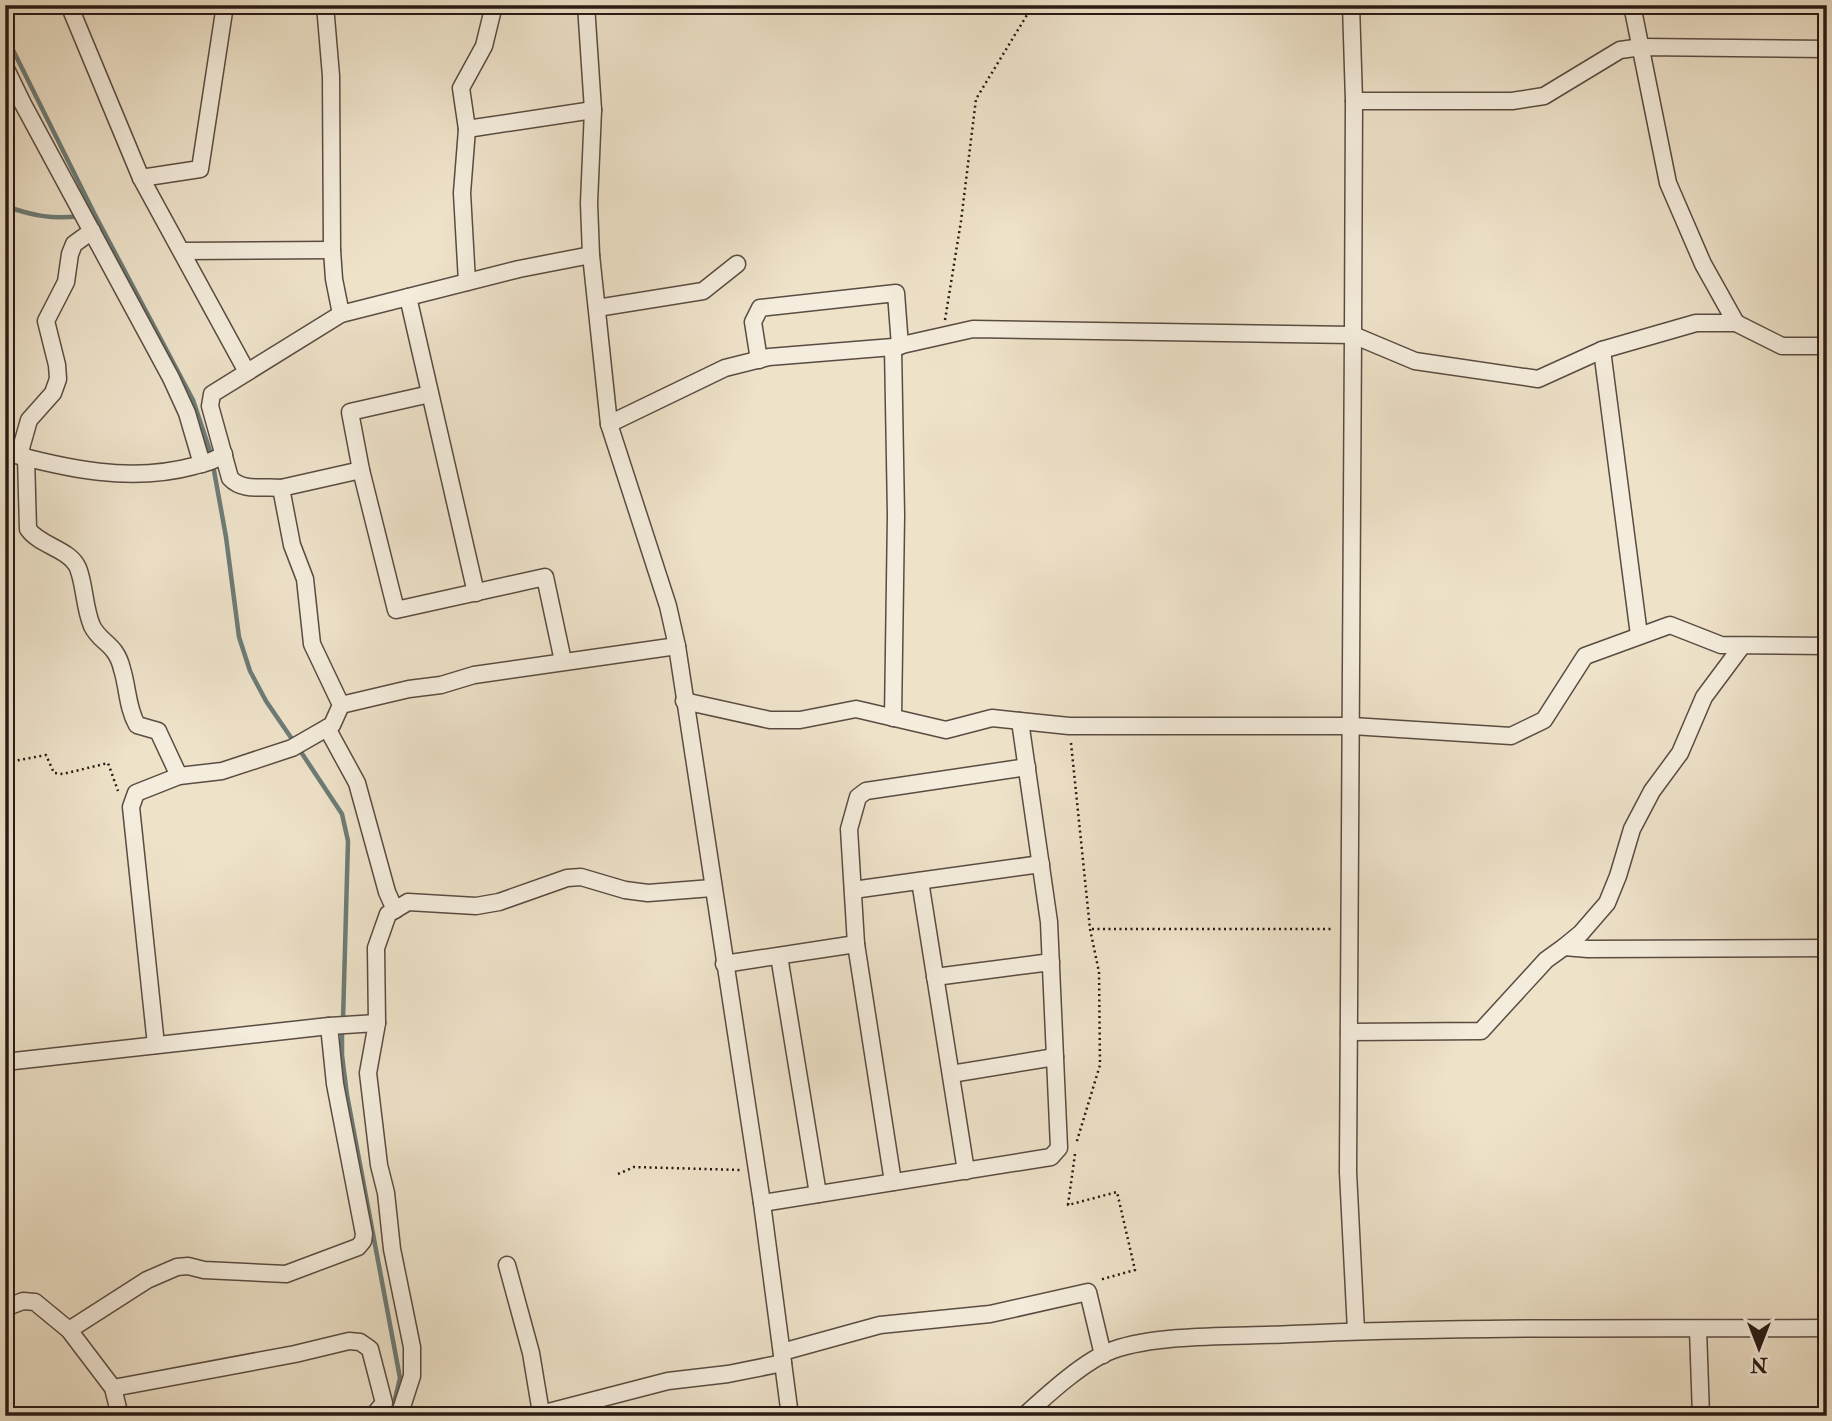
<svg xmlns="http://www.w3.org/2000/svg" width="1832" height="1421" viewBox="0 0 1832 1421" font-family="'IM FELL Double Pica',serif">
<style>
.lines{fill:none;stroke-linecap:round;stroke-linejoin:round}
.stream{stroke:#6c7c77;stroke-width:4.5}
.minor-casing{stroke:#5a4c42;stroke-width:19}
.path{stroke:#281a15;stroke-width:2.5;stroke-dasharray:2 3.5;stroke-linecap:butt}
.minor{stroke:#f4ecdc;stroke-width:16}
</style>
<rect width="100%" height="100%" fill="#eee2c9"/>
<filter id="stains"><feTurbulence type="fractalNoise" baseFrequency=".00286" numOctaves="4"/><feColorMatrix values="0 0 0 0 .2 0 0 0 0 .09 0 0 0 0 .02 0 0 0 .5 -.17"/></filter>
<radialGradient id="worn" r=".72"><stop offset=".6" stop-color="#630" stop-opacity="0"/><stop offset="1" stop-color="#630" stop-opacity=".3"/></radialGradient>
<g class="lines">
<g class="stream">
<polyline points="5,34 94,213 193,400 211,454 226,537 239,637 250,671 266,701 294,742"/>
<path d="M5,206C31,215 52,220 80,216"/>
<polyline points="299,749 342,814 348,841 343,1020"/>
<polyline points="342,1029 342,1055 347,1095 400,1378 395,1399 386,1416"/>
</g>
<defs>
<g id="minor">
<polyline points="69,5 141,178 247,372"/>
<polyline points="325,5 331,76 332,250 334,279 341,314"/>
<polyline points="586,5 593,110 589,203 591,255 609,424 668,606 677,646 762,1203 790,1416"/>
<polyline points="1351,5 1354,101 1353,335 1348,1172 1356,1331"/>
<polyline points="1632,5 1668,183 1703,264 1736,323"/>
<polyline points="5,67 23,104 171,378 187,413 202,464"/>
<polyline points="1354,101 1512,101 1544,96 1620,50 1642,47 1827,49"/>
<polyline points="467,129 593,110"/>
<polyline points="141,178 200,169 225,5"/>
<polyline points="183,251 332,250"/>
<polyline points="467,282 462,193 467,129 461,88 484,46 494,5"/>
<polyline points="408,297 476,593"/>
<polyline points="597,308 703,291 737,264"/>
<polyline points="893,347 896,515 893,718"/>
<polyline points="1602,350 1639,635"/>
<polyline points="759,360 753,322 760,308 896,293 900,346"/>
<polyline points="609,424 725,368 769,357 893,347 973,329 1353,335 1415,361 1538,379 1602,350 1696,323 1736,323 1782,346 1827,346"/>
<path d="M5,452C67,469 131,483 194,466C205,463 215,461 224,454"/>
<polyline points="19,455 29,420 53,393 58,379 57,365 46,321 66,282 70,254 74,244 92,231"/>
<path d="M26,457L28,529C40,546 70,549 78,568C85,586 84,607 92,626C100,643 116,643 122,669C128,688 127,707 137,725L158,731L179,776"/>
<polyline points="361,470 350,412 430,394"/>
<polyline points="281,488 361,470 396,610 545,577 563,661"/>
<polyline points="684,701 770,720 800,720 856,709 946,730 992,718 1069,726 1352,726 1511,736 1544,720 1585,656 1670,625 1721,645 1827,646"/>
<polyline points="341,705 409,689 441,685 474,675 677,646"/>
<polyline points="327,728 357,783 387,892 395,910"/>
<polyline points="920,881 966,1171"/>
<polyline points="853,890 1041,864"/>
<polyline points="1564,947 1581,933 1607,903 1618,876 1632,829 1652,791 1680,753 1704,697 1742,646"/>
<polyline points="779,956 818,1194"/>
<polyline points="724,964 856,944"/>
<polyline points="935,977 1051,962"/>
<polyline points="1349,1032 1481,1031 1546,960 1564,947 1588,949 1827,948"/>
<path d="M156,1045L131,807L136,793L179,776L222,771L292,748L332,725L341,705L312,644L305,579L292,545L281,488C263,486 243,492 230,478L210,406L212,394L341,314L519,269L591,255"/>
<polyline points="5,1062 329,1026 377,1023"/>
<polyline points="951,1074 1055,1057"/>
<polyline points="893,1182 856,944 849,829 858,797 866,791 1027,767"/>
<polyline points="762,1203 1051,1157 1059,1148 1049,922 1020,721"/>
<polyline points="507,1265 531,1353 541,1413"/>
<polyline points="5,1308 23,1301 35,1302 69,1330 113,1388 120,1416"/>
<polyline points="1698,1329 1701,1416"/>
<polyline points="69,1330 147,1280 177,1267 188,1266 204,1270 286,1274 358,1247 363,1241 364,1234 335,1084 329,1026"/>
<polyline points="782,1352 880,1325 990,1314 1088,1292 1103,1355"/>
<polyline points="113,1388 295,1354 349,1341 360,1342 370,1349 384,1403 373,1416"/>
<polyline points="399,1416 412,1376 412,1347 392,1249 386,1193 379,1165 368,1073 377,1023 376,948 388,914 408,902 476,906 499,902 567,878 581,877 625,890 648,893 712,888"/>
<polyline points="533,1416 668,1381 728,1374 783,1363"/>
<path d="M1024,1416C1047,1395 1085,1360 1113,1350C1162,1333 1239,1337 1292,1334C1470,1326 1649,1329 1827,1328"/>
</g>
</defs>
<use href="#minor" class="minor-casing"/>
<g class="path">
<polyline points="945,320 961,221 976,99 1033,5"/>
<polyline points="1071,743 1090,929 1099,972 1100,1065 1076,1144"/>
<polyline points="5,752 14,761 46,755 54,773 63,774 108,763 118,791"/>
<polyline points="1092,929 1333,929"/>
<polyline points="1075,1154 1068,1205 1117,1192 1135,1270 1099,1280"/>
<polyline points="618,1174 634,1167 740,1170"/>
</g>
<use href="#minor" class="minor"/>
</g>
<rect width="1832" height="1421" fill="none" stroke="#eee2c9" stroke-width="28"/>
<rect x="7" y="7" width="1818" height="1407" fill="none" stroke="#281a15" stroke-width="3.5"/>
<rect x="14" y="14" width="1804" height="1393" fill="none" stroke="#281a15" stroke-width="2"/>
<g transform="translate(1759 1348) rotate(180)" stroke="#f4ecdc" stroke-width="5" paint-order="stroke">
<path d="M0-5L12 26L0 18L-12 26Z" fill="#281a15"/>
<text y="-10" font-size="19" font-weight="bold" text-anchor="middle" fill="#281a15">N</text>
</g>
<rect width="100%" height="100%" filter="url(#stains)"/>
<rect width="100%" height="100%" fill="url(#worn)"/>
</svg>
